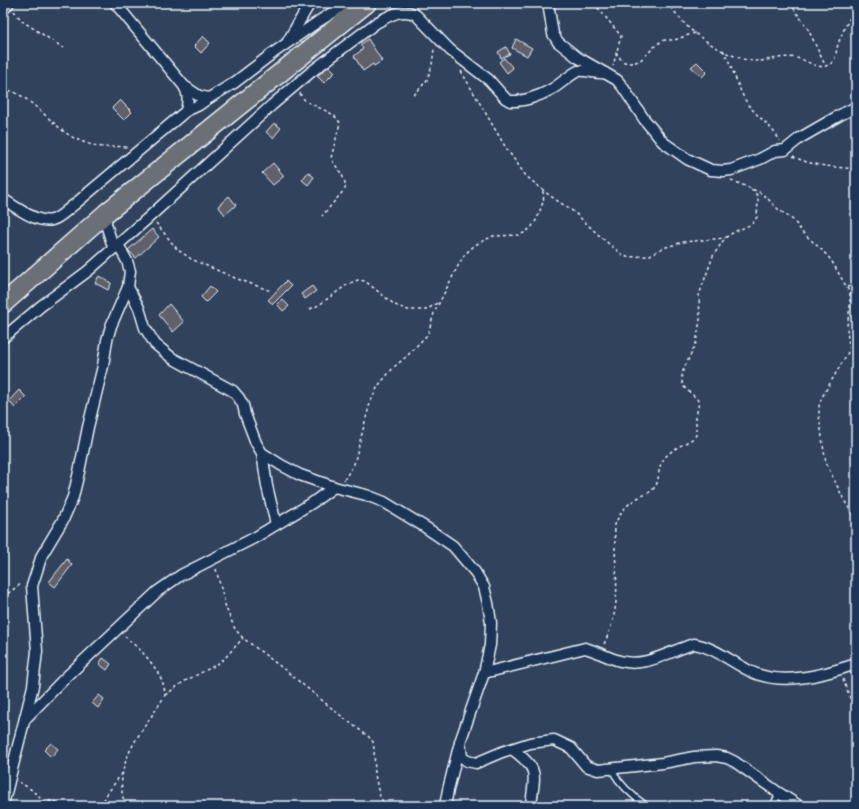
<svg xmlns="http://www.w3.org/2000/svg" width="859" height="809" viewBox="0 0 859 809" font-family="'Patrick Hand',sans-serif">
<style>
.building{fill:#61616a;stroke:#e8f1f8}
.lines{fill:none;stroke-linecap:round;stroke-linejoin:round}
.lane-casing{stroke:#e8f1f8;stroke-width:8}
.street-casing{stroke:#e8f1f8;stroke-width:13}
.highway-casing{stroke:#e8f1f8;stroke-width:21}
.path{stroke:#e8f1f8;stroke-width:1.5;stroke-dasharray:3 3;stroke-linecap:butt}
.lane{stroke:#1d3557;stroke-width:5}
.street{stroke:#1d3557;stroke-width:10}
.highway{stroke:#6b7074;stroke-width:18}
</style>
<rect width="100%" height="100%" fill="#31425d"/>
<filter id="ink" filterUnits="userSpaceOnUse"><feTurbulence type="fractalNoise" baseFrequency=".025" numOctaves="2"/><feDisplacementMap in="SourceGraphic" scale="8" xChannelSelector="R" yChannelSelector="G"/><feConvolveMatrix kernelMatrix="1 2 1 2 8 2 1 2 1" color-interpolation-filters="sRGB"/></filter>
<g filter="url(#ink)">
<g class="building">
<polygon points="203,36 210,43 201,53 194,46"/>
<polygon points="368,39 382,61 374,66 373,64 363,71 354,56 363,49 360,45"/>
<polygon points="516,39 532,48 527,56 512,48"/>
<polygon points="506,47 510,54 501,58 498,52"/>
<polygon points="504,58 513,68 507,73 499,62"/>
<polygon points="697,62 707,72 702,77 691,67"/>
<polygon points="329,66 335,72 324,83 317,76"/>
<polygon points="120,100 132,112 124,120 112,108"/>
<polygon points="274,123 281,128 273,138 266,132"/>
<polygon points="273,163 284,176 273,185 262,173"/>
<polygon points="308,172 314,177 308,185 302,180"/>
<polygon points="229,196 236,205 225,215 218,206"/>
<polygon points="152,229 159,237 136,258 128,250"/>
<polygon points="99,276 111,283 111,284 108,290 95,283"/>
<polygon points="286,281 291,286 273,304 268,300"/>
<polygon points="210,286 216,292 206,302 201,297"/>
<polygon points="312,286 316,291 305,299 301,294"/>
<polygon points="282,299 289,306 283,311 277,304"/>
<polygon points="169,304 184,322 173,332 159,315"/>
<polygon points="19,390 26,397 15,408 9,401"/>
<polygon points="67,559 72,565 55,587 49,582"/>
<polygon points="103,658 111,664 107,670 99,664"/>
<polygon points="99,695 104,699 98,708 92,703"/>
<polygon points="51,743 58,749 51,757 44,750"/>
</g>
<g class="lines">
<defs>
<g id="lane">
<path d="M611,769C620,785 632,796 647,806"/>
<polyline points="773,806 779,793"/>
</g>
<g id="street">
<polyline points="115,3 184,86 199,96 209,98 234,83 273,53 319,21 338,9 355,3"/>
<polyline points="548,3 553,34 558,42 577,57 617,80 622,86 644,119 663,142 687,159 711,170 723,171 731,170 760,159 775,151 785,150 800,138 840,115 856,107"/>
<polyline points="3,10 9,3"/>
<polyline points="288,41 310,3"/>
<path d="M184,86C189,94 188,102 186,111"/>
<path d="M3,199C15,207 38,224 52,220C60,218 68,209 75,204L186,111L199,105L209,98"/>
<polyline points="128,287 139,308 145,328 155,344 172,358 233,391 239,398 243,405 245,414 256,443 262,453 281,465 300,475 334,487 366,495 384,502 425,527 453,546 475,572 484,587 488,603 491,623 490,645 484,673 460,742 462,757 467,761 476,763 502,752 530,743 554,740 571,748 586,766 598,770 663,763 694,757 716,756 727,758 735,762 779,793 799,806"/>
<path d="M3,338L41,306L88,271L147,219L272,105L311,72L376,23C389,16 402,7 416,15L450,50L489,80L505,98L510,101C523,102 540,96 552,89C561,84 568,76 578,71C587,70 594,74 605,73"/>
<polyline points="262,453 267,486 276,524"/>
<path d="M484,673L585,648C597,651 608,658 620,661C647,668 669,651 694,644C713,647 729,660 746,669C778,688 823,675 856,664"/>
<polyline points="25,719 64,679 158,591 181,575 254,538 312,503 334,487"/>
<path d="M512,749C541,771 534,773 531,806"/>
<polyline points="3,805 33,686 37,651 32,586 42,555 63,520 73,497 79,472 88,427 103,366 107,340 111,326 128,287 130,271 127,261 120,248 113,247 106,224 106,213"/>
<polyline points="445,806 448,790 459,746"/>
</g>
<polyline id="highway" points="3,304 106,213 367,3"/>
</defs>
<use href="#lane" class="lane-casing"/>
<use href="#street" class="street-casing"/>
<use href="#highway" class="highway-casing"/>
<g class="path">
<polyline points="594,3 621,36 613,66"/>
<path d="M667,3C676,13 685,26 696,34C712,46 734,59 754,61C767,62 780,55 796,58C807,59 818,72 830,64C836,61 836,53 837,48C841,33 849,20 856,6"/>
<polyline points="790,3 808,29 825,65"/>
<polyline points="597,8 605,3"/>
<polyline points="14,11 22,21 65,49"/>
<path d="M723,50C733,67 737,87 747,103C757,117 772,126 780,141"/>
<path d="M616,52L622,61C643,70 649,45 665,40C668,40 671,40 674,40C681,38 688,35 695,33"/>
<polyline points="461,71 506,148 526,176 549,195 574,212 603,239 624,256 627,257 648,256 663,248 683,242 725,238"/>
<path d="M3,90C26,89 54,129 76,139C85,143 96,147 106,147C113,147 120,146 127,147"/>
<path d="M300,93C305,108 332,107 340,123L331,158C336,168 347,177 345,189L322,216"/>
<polyline points="414,95 427,80 432,65 434,49"/>
<path d="M793,156C809,166 837,167 856,169"/>
<polyline points="731,180 759,192 766,197 778,209 793,220 803,233 821,249 831,260 850,293 850,307 847,326 848,340 850,349 822,397 819,406 819,415 823,445 826,463 844,500 856,520"/>
<polyline points="156,223 177,249 191,259 235,278 271,291"/>
<polyline points="847,287 856,285"/>
<polyline points="310,309 319,305 348,284 358,280 365,281 395,305 408,310 426,310 439,302"/>
<polyline points="3,388 5,397 3,408"/>
<polyline points="344,480 354,464 370,403 378,386 394,367 407,356 428,334 434,313 459,264 465,254 475,245 493,236 518,235 524,233 531,228 537,219 543,202 544,195 541,188"/>
<polyline points="216,569 226,608 235,629 243,638 285,670 340,715 369,737 373,742 374,749 375,775 379,794 385,806"/>
<polyline points="3,597 22,583"/>
<path d="M125,636C130,642 138,647 143,653C153,664 165,680 165,695C148,725 118,754 122,791C122,796 124,801 126,806"/>
<path d="M604,644C625,601 613,570 615,525C619,514 626,505 636,499C642,495 649,494 654,488C659,482 658,477 659,471C662,452 680,447 694,438L696,435V416L699,403L697,399L684,387L682,382V373L696,343L700,320L699,295L713,256L725,238L734,232L752,224L757,217L758,200L757,195L751,189"/>
<polyline points="843,679 856,714"/>
<polyline points="165,695 185,681 214,666 224,659 243,638"/>
<polyline points="19,782 32,790 42,800 45,801 54,801 64,806"/>
<polyline points="101,806 107,794 122,773"/>
</g>
<use href="#lane" class="lane"/>
<use href="#street" class="street"/>
<use href="#highway" class="highway"/>
</g>
</g>
<rect width="859" height="809" fill="none" stroke="#1d3557" stroke-width="16"/>
<rect x="8" y="8" width="843" height="793" fill="none" stroke="#e8f1f8" stroke-width="1.5" filter="url(#ink)"/>
</svg>
